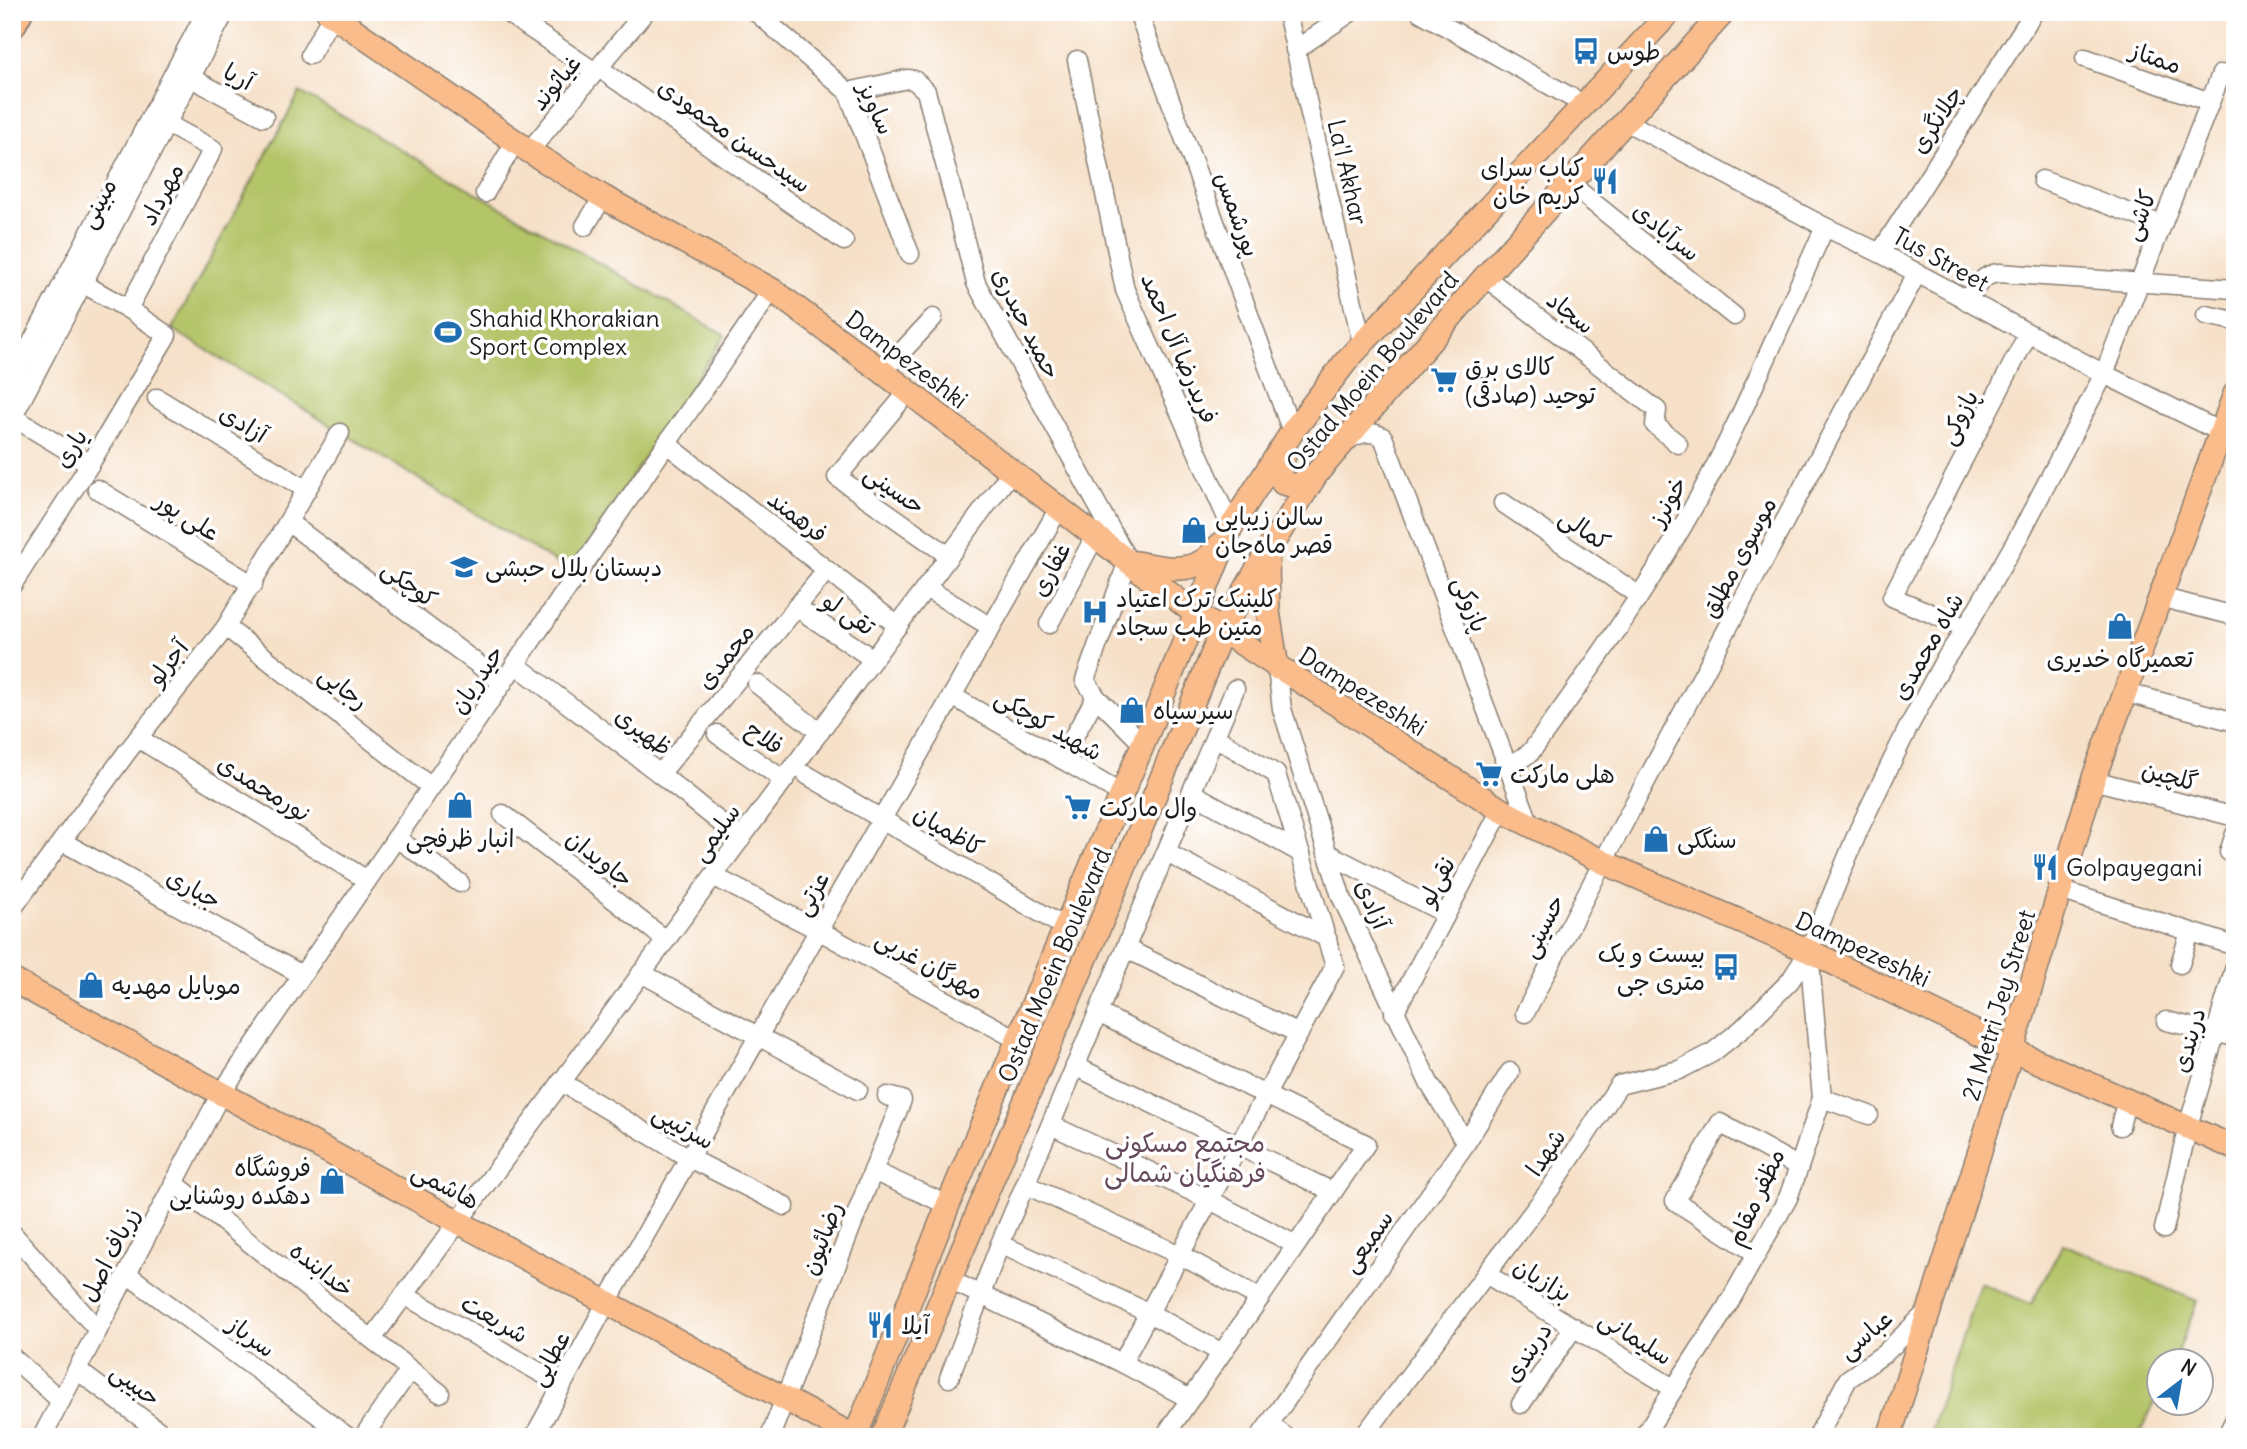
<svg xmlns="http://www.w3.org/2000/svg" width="2247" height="1449" viewBox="0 0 2247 1449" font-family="Delius,'Playpen Sans Arabic',sans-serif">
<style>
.green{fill:#b4c467;stroke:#687042;stroke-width:2}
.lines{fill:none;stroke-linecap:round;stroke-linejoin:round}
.minor-casing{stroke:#897e72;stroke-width:21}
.major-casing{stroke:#897e72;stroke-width:26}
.highway-casing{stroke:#897e72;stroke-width:30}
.minor{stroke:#fff;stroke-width:18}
.major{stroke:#fabc8b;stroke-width:23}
.highway{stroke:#fabc8b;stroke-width:26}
.labels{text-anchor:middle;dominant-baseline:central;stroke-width:7;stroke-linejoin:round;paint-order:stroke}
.poi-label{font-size:24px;fill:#1c1c1c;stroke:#fff;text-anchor:start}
.street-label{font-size:24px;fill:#1c1c1c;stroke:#fff}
.neighbourhood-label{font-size:26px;fill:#654a5b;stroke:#fff}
</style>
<rect width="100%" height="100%" fill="#fff"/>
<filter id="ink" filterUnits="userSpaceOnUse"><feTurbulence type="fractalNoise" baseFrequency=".0143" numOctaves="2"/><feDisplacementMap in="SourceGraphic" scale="14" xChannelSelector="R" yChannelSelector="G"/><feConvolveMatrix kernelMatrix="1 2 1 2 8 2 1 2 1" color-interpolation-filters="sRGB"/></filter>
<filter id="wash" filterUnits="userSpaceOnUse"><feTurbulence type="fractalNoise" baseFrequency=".00686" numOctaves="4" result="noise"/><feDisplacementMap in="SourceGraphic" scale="28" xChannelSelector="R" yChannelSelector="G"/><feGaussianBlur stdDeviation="1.57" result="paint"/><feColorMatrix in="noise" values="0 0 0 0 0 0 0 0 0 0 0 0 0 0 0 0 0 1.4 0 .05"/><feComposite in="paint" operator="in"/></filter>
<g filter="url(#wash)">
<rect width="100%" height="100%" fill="#f6e0c8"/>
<g class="green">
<polygon points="300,92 725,335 570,571 172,329"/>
<polygon points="2063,1244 2197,1301 2175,1361 2160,1362 2159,1393 2138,1437 1929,1437 1980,1283 2031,1304"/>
</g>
</g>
<g filter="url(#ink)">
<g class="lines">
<defs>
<g id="minor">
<polyline points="506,12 595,72"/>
<polyline points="756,12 848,92 910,254"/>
<polyline points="1138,12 1292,432"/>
<polyline points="1287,12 1362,343"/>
<polyline points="1420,12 1583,104"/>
<polyline points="1295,50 1351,12"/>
<polyline points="310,55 334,12"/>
<polyline points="2085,58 2210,102"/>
<polyline points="1077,60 1125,290 1231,527"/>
<polyline points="599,68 844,241"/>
<polyline points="184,74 264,117"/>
<polyline points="848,92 907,79 914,80 926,91 976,283 1128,561 1085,680 1096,697 1143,744"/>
<polyline points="1625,121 1825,227 1880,253 2104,374 2235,439"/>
<polyline points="529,151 645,12"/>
<polyline points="2042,180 2162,225"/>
<polyline points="1569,183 1734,316"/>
<polyline points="485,193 515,142"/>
<polyline points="585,226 603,197"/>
<polyline points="1880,253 2034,12"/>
<polyline points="1485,277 1657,410 1655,425 1678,444"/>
<path d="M1967,301C1975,288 1982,274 1999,273L2235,289"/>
<polyline points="128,309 213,149 167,124"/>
<polyline points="2206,315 2235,321"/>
<polyline points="883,372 933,318"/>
<polyline points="12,380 206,12"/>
<polyline points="908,392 837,477 949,556"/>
<polyline points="157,398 307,490"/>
<polyline points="13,417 90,464"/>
<polyline points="12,418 225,12"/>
<path d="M1345,441C1359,434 1369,429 1383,437L1530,825"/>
<polyline points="667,444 898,626"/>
<polyline points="97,489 253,585"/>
<polyline points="1503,503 1638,595"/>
<polyline points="288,522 503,683"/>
<polyline points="12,585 90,464 167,335 128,309 82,283"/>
<polyline points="926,588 991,627"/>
<polyline points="2159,597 2235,616"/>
<polyline points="796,607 873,659"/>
<polyline points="1049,624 1095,536"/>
<polyline points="226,627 431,787"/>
<polyline points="1966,628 1892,597 2028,334"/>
<polyline points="515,664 660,774 741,839"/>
<polyline points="1277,668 1282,709 1341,896 1429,1083 1466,1143"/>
<polyline points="757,684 820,732"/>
<polyline points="2124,692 2235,722"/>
<polyline points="952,696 1122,794"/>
<polyline points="717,734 784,780"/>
<polyline points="138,738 367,880"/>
<polyline points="1061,759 1096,697"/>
<path d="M1504,760L1514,763L1530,753C1585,678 1643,596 1689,515C1741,423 1781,323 1825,227"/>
<polyline points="660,774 827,570"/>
<polyline points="807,775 1066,928"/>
<polyline points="2093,780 2235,817"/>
<polyline points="1192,793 1301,853"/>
<polyline points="503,814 666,940"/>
<polyline points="396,838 460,883"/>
<polyline points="63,842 302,975"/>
<polyline points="2229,852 2235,834"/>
<polyline points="1167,853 1327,938"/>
<polyline points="1327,853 1446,914"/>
<polyline points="713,876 818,930 1018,1040"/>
<polyline points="2060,890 2235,946"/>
<polyline points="12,909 127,752 226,627 340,433"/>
<polyline points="1127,949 1299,1034"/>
<polyline points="2180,964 2190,932"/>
<polyline points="641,973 858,1090"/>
<polyline points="1394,1013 1501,810"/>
<polyline points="1525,1013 1603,862 1916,275"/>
<polyline points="1100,1014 1366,1144 1164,1437"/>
<polyline points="2166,1021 2235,1037"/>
<polyline points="1075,1066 1333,1192"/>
<polyline points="561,1082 689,1158 785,1206"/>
<polyline points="1822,1098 1869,1115"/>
<polyline points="1051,1125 1210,1200 1296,1245"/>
<polyline points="2120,1126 2127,1099"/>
<polyline points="873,1171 902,1100 887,1096"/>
<polyline points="174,1183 440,1393"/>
<polyline points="1026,1185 1180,1255 1260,1298"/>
<polyline points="2164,1229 2188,1126 2235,967"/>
<polyline points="12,1233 98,1330"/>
<polyline points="1000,1244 1149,1313 1222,1353"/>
<polyline points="1757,1254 1675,1201 1720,1123 1799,1167"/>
<polyline points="127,1274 348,1437"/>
<polyline points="1486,1274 1673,1388"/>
<polyline points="948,1279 1122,1363 1190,1399"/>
<polyline points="404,1295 562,1385"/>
<polyline points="372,1339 1011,472"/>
<polyline points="12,1357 61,1401"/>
<polyline points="1122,1363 1335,966 1276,774 1215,737"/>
<polyline points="77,1370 167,1437"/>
<polyline points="949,1378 1000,1244 1235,689"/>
<polyline points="1521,1404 1574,1327"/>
<polyline points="1269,1424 1286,1437"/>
<polyline points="42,1437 220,1095 772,290"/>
<polyline points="363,1437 410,1370"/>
<polyline points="534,1437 607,1302 1059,508"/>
<polyline points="770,1437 873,1171 948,1205"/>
<polyline points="1260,1437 1466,1143 1510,1072"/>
<polyline points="1363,1437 1551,1188 1619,1085 1679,1070 1712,1053 1742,1029 1790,981 1809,951 1859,829 1908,728 1944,661 1966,628 2019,536 2104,374 2221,74"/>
<polyline points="1643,1437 1726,1308 1788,1198 1799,1167 1822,1098 1809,951"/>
<polyline points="1817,1437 1848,1379 1885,1353 1929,1310"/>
<polyline points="2226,1437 2235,1419"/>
</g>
<g id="major">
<polyline points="328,12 529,151 603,197 772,290 883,372 1196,614 1501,810 1603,862 1809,951 2012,1050 2235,1148"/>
<polyline points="1285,452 1279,473 1283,483 1296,486 1316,474"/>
<polyline points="1267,556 1268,611 1277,668"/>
<path d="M1129,562C1151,565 1183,575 1203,561C1209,557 1215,550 1220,545"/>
<polyline points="12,980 855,1437"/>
<polyline points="855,1437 948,1205 1143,744 1231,527 1292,432 1347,360 1670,12"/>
<polyline points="883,1437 1149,809 1222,631 1267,552 1317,473 1485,277 1724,12"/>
<polyline points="1889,1437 2012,1050 2093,780 2235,394"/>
</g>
<polyline id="highway" points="12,25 19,12"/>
</defs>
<use href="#minor" class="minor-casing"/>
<use href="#major" class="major-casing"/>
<use href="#highway" class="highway-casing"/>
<use href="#minor" class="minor"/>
<use href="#major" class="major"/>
<use href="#highway" class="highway"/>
</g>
</g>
<defs>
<symbol id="bus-bare" viewBox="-9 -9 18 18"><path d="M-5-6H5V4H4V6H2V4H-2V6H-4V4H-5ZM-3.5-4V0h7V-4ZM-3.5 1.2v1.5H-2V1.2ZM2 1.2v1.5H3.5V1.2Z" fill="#1f6fb2" stroke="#fff" stroke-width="2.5" paint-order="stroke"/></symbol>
<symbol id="restaurant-bare" viewBox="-9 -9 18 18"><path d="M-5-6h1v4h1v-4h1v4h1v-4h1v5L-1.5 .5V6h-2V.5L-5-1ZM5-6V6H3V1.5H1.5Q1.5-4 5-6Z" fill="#1f6fb2" stroke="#fff" stroke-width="2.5" paint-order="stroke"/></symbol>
<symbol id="stadium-bare" viewBox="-9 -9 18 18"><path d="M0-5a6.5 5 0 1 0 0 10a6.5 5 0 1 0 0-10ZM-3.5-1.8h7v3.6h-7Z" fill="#1f6fb2" stroke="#fff" stroke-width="2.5" paint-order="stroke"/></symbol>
<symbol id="supermarket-bare" viewBox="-9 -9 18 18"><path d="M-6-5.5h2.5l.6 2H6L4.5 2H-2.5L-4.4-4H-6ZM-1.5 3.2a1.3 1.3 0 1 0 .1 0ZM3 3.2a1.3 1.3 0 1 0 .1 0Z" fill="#1f6fb2" stroke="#fff" stroke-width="2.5" paint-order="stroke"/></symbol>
<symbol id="shop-bare" viewBox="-9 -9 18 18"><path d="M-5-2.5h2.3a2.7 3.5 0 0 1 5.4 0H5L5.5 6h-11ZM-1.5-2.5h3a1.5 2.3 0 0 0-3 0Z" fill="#1f6fb2" stroke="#fff" stroke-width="2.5" paint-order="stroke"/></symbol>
<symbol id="school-bare" viewBox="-9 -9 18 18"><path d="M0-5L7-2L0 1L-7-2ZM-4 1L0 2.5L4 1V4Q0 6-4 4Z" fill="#1f6fb2" stroke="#fff" stroke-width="2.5" paint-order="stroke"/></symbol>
<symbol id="hospital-bare" viewBox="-9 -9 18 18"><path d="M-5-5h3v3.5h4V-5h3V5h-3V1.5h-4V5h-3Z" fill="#1f6fb2" stroke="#fff" stroke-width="2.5" paint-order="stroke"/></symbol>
</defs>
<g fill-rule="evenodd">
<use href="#bus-bare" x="1567" y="32" width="38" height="38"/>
<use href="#restaurant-bare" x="1586" y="162" width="38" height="38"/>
<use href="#stadium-bare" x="429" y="313" width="38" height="38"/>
<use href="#supermarket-bare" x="1425" y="361" width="38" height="38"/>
<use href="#shop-bare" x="1175" y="511" width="38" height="38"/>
<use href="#school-bare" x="445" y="548" width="38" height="38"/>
<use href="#hospital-bare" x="1076" y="593" width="38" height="38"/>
<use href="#shop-bare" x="2101" y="607" width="38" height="38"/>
<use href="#shop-bare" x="1113" y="691" width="38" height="38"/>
<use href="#supermarket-bare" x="1470" y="755" width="38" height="38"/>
<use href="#shop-bare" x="441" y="786" width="38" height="38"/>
<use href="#supermarket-bare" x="1059" y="788" width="38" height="38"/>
<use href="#shop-bare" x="1637" y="820" width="38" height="38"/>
<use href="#restaurant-bare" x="2026" y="848" width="38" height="38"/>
<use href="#bus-bare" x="1707" y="948" width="38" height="38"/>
<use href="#shop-bare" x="72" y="966" width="38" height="38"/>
<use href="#shop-bare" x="313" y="1162" width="38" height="38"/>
<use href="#restaurant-bare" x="861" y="1306" width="38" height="38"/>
</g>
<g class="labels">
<g class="poi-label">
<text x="1607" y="51">طوس</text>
<text x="1584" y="167" text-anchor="end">کباب سرای<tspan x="1584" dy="28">کریم خان</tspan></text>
<text x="469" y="318">Shahid Khorakian<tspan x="469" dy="28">Sport Complex</tspan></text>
<text x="1465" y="366">کالای برق<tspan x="1465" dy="28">توحید (صادقی)</tspan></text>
<text x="1215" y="516">سالن زیبایی<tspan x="1215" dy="28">قصر ماه‌جان</tspan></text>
<text x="485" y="567">دبستان بلال حبشی</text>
<text x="1116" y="598">کلینیک ترک اعتیاد<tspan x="1116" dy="28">متین طب سجاد</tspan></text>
<text x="2120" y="658" text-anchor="middle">تعمیرگاه خدیری</text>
<text x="1153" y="710">سیرسیاه</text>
<text x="1510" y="774">هلی مارکت</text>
<text x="1099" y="807">وال مارکت</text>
<text x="460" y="838" text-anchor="middle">انبار ظرفچی</text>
<text x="1677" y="839">سنگکی</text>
<text x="2066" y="867">Golpayegani</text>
<text x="1705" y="953" text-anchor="end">بیست و یک<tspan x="1705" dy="28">متری جی</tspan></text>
<text x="112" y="985">موبایل مهدیه</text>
<text x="311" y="1167" text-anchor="end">فروشگاه<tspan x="311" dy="28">دهکده روشنایی</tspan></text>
<text x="901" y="1325">آیلا</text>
</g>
<g class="street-label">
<text transform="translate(2156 57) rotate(19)">ممتاز</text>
<text transform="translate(239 76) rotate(28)">آریا</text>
<text transform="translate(555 82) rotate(-50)">غیاثوند</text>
<text transform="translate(877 108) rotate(65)">ساویز</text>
<text transform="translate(1936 119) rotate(-57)">چلانگری</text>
<text transform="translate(735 135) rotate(35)">سیدحسن محمودی</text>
<text transform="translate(1348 172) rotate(77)">La'l Akhar</text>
<text transform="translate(161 194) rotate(-62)">مهرداد</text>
<text transform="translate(97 203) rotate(-62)">مبینی</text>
<text transform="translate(1238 214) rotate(70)">پورشمس</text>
<text transform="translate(2139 215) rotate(-69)">کاشی</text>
<text transform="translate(1667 231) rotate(39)">سرآبادی</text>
<text transform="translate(1941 259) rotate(29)">Tus Street</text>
<text transform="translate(1571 312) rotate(38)">سجاد</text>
<text transform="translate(1027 323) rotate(63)">حمید حیدری</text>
<text transform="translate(1180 348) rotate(67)">فریدرضا آل احمد</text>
<text transform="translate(907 359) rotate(37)">Dampezeshki</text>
<text transform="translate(1372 371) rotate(-50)">Ostad Moein Boulevard</text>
<text transform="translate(1958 417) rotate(-63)">پازوکی</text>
<text transform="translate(244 423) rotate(31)">آزادی</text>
<text transform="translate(70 448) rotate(-58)">یاری</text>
<text transform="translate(895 489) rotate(35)">حسینی</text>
<text transform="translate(1667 501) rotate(-60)">خونرز</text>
<text transform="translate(188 516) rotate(32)">علی پور</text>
<text transform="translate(798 516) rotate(38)">فرهمند</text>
<text transform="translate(1585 529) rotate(34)">کمالی</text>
<text transform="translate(1738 557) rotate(-62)">موسوی مطلق</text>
<text transform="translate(1050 569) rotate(-62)">غفاری</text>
<text transform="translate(410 583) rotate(37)">کوچکی</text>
<text transform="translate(1471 604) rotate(69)">پازوکی</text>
<text transform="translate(849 613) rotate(34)">تقی لو</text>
<text transform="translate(1927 646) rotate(-60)">شاه محمدی</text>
<text transform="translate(725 656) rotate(-51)">محمدی</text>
<text transform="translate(167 662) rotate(-52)">آجرلو</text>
<text transform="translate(476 679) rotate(-56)">حیدریان</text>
<text transform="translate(344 687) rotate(38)">رجایی</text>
<text transform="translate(1363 691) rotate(32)">Dampezeshki</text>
<text transform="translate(1049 724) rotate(30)">شهید کوچکی</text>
<text transform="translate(644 731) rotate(37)">ظهیری</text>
<text transform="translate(765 737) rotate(35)">فلاح</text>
<text transform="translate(2170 775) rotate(15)">گلچین</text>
<text transform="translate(265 788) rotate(32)">نورمحمدی</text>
<text transform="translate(949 830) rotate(31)">کاظمیان</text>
<text transform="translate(715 832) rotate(-54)">سلیمی</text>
<text transform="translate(600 858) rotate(38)">جاویدان</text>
<text transform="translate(1436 881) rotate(-62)">نقی‌لو</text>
<text transform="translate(194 888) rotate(29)">جباری</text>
<text transform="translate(811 893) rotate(-60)">عزتی</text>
<text transform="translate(1373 904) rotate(67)">آزادی</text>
<text transform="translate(1542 926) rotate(-63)">حسینی</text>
<text transform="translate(1863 949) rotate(25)">Dampezeshki</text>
<text transform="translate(930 964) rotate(29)">مهرگان غربی</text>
<text transform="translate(1054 965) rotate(-67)">Ostad Moein Boulevard</text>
<text transform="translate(1998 1005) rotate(-73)">21 Metri Jey Street</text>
<text transform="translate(2188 1040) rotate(-74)">دربندی</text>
<text transform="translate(684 1126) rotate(30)">سرتیپی</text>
<text transform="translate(1545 1152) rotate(-56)">شهدا</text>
<text transform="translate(446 1185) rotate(28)">هاشمی</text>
<text transform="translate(1755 1197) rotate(-65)">مظفر مقام</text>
<text transform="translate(821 1238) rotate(-69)">رضائیون</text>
<text transform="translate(1367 1241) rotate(-55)">سمیعی</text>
<text transform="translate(109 1254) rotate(-63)">زرباف اصل</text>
<text transform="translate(322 1269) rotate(38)">خدابنده</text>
<text transform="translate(1543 1279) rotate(31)">بزازیان</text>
<text transform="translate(495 1318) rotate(30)">شریعت</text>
<text transform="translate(1865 1334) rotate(-40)">عباسی</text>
<text transform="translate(252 1336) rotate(36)">سرباز</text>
<text transform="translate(1636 1337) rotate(32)">سلیمانی</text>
<text transform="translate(1527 1352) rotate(-56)">دربندی</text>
<text transform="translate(549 1358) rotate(-61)">عطایی</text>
<text transform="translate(136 1384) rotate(37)">حبیبی</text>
</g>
<g class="neighbourhood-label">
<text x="1185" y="1142">مجتمع مسکونی<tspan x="1185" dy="30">فرهنگیان شمالی</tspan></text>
</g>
</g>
<rect width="2247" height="1449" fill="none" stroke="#fff" stroke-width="42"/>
<g transform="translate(2180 1382) rotate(31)"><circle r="33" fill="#ffffff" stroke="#a4a4a4" stroke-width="2"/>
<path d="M0-5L12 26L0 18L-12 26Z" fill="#1f6fb2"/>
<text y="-10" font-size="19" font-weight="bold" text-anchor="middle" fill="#1c1c1c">N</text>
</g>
</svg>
